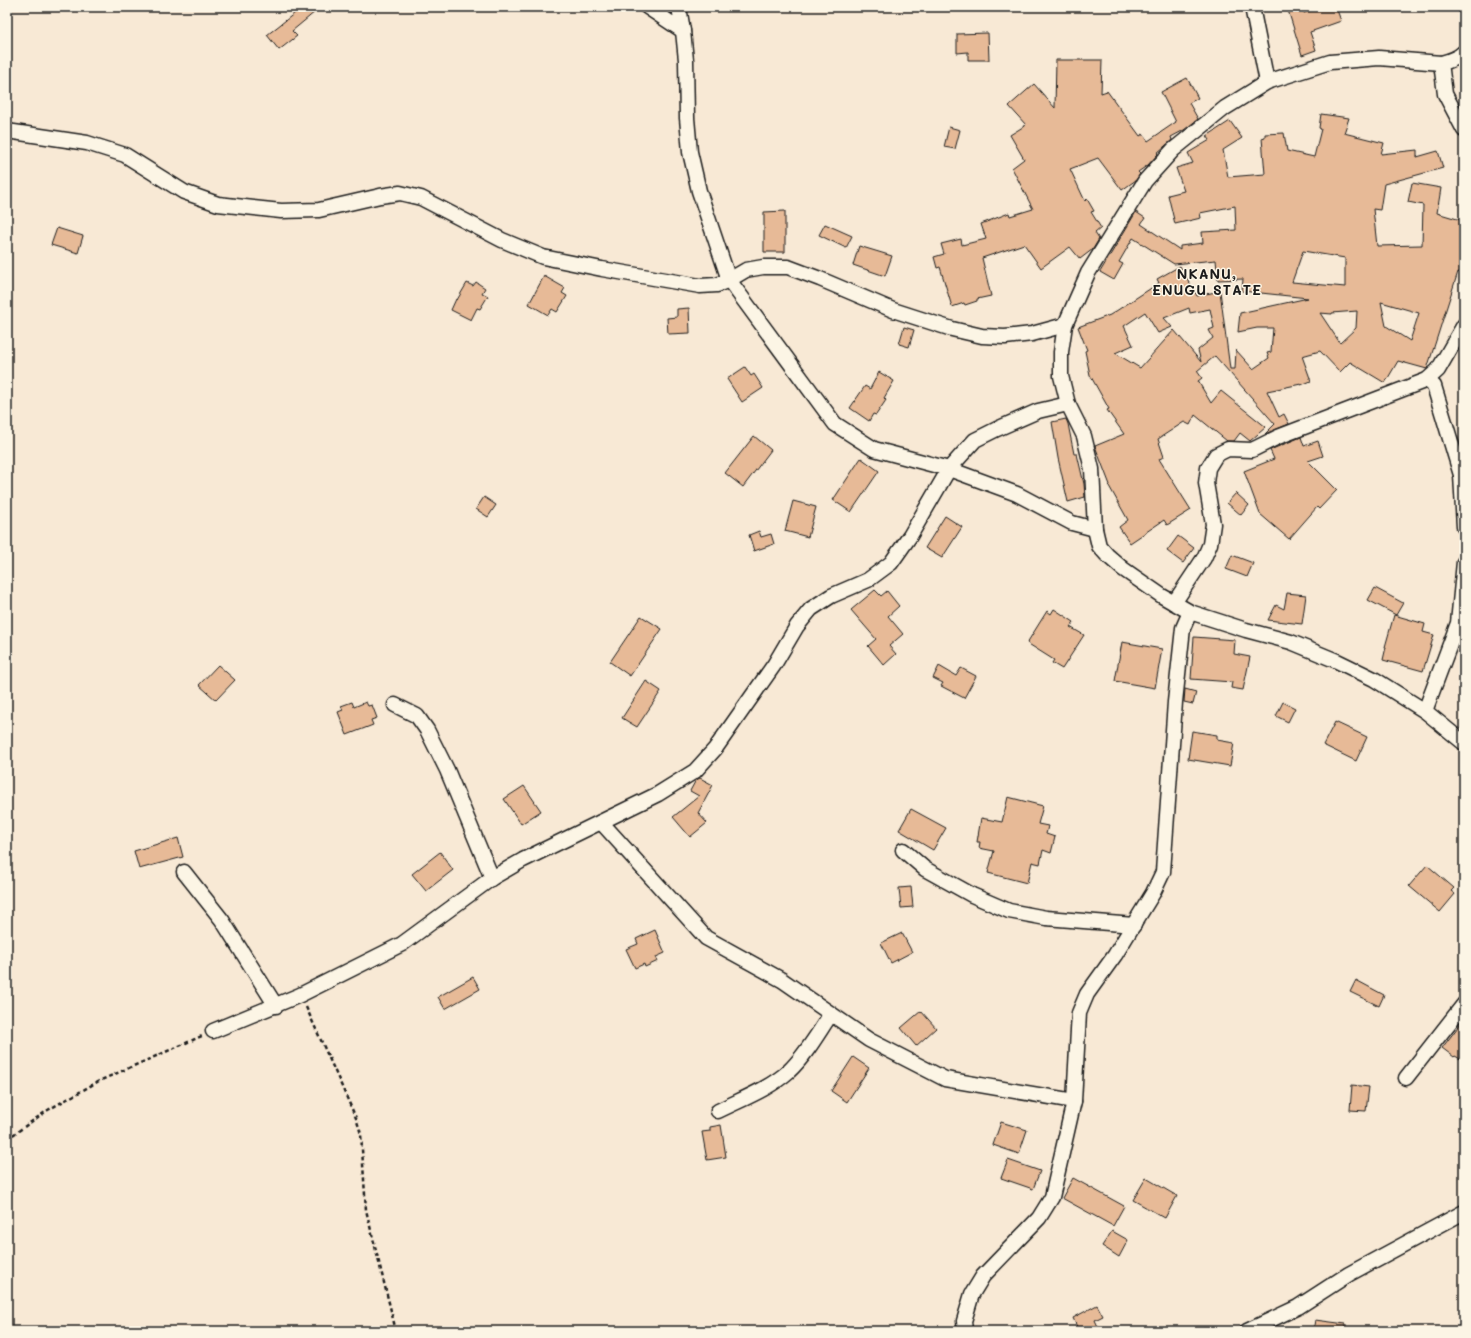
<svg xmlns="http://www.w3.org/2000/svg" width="1471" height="1338" viewBox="0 0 1471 1338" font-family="Mali,sans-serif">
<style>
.building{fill:#e7ba97;stroke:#1c1c1c;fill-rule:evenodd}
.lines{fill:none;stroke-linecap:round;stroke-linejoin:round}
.minor-casing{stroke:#1c1c1c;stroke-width:17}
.path{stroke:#1c1c1c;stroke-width:2.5;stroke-dasharray:4 3;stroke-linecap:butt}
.minor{stroke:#fcf5e5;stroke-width:14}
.labels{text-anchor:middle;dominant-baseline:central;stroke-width:3;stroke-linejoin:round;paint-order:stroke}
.district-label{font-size:14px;font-weight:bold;letter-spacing:1px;fill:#1c1c1c;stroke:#fcf5e5}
</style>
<rect width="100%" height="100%" fill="#f8e9d5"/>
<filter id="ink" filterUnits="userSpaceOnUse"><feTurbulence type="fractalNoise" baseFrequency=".025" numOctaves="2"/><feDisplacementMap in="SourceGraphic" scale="8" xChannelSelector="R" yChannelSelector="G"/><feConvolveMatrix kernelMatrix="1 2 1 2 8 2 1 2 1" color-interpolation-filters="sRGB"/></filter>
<g filter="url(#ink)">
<g class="building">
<polygon points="290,7 321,7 292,31 297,36 279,50 267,35 295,13"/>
<polygon points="1300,7 1302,7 1304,13 1319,7 1336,7 1341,21 1310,32 1316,50 1302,55 1288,10"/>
<polygon points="988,33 989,60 968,60 968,52 957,53 957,34"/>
<polygon points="1056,60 1102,60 1101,93 1107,91 1140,136 1143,134 1148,141 1176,122 1161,92 1187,78 1198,98 1189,103 1198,119 1184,130 1171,137 1172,140 1157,153 1158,154 1148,165 1138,172 1140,174 1136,180 1122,190 1098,158 1070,169 1085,201 1087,199 1094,211 1091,212 1101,228 1095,233 1099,239 1093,249 1080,259 1070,247 1041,268 1024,244 982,258 991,296 977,299 977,301 965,305 964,303 952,307 940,267 937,268 934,257 944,254 941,244 961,239 962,245 986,239 981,224 1009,213 1010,216 1033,209 1012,168 1024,159 1010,135 1026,125 1009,106 1034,84 1055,108"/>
<path d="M1321,114L1349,118L1344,133L1384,143L1381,154L1417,150V157L1438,151L1443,168L1384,184L1380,210L1373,209L1377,246L1422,245L1423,205L1408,202L1412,183L1441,188L1437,213L1464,221V274L1458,272L1427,369L1398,361L1385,383L1350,362L1340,372L1320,351L1302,356L1311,381L1301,385V384L1267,391L1279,417L1284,414L1289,424L1265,434L1275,424L1215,356L1197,371L1202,378L1198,381L1211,403L1221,391L1266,427L1250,441L1240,433L1234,441H1227L1195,415L1190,425L1184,422L1158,439L1164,457L1159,459L1191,510L1167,525L1164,520L1130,543L1119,527L1128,520L1109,486L1110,485L1095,446L1124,434L1107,410L1109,409L1090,375L1085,351L1087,350L1078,327L1110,315L1159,283L1157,279L1180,266L1197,296L1220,291L1230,369H1235L1236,350L1253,369L1269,358L1267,353L1271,352L1273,328H1257L1238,332L1240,313L1308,298L1242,291L1243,279L1218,280L1216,260L1174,264L1133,238L1119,262L1123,264L1114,280L1100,272L1136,212L1145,218L1141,224L1180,250V246L1203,243L1202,232L1236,230L1235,206L1200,213L1201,218L1175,224L1168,195L1184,191L1176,168L1193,163L1188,153L1210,140L1207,136L1230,121L1242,138L1223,150L1228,177L1265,174L1262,138L1265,137V134L1284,133L1287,151L1314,157L1321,129L1319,128ZM1303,251L1345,258V287L1292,282ZM1381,302L1419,313L1410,341L1386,326ZM1189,308L1190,313L1210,309L1214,328L1209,330L1213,338L1198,350L1201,362L1174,330L1140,368L1115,353L1133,345L1124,326L1145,312L1158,333L1172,327L1164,318ZM1357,311L1356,328L1340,343L1320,313L1332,314V313Z"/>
<polygon points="949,127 960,130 955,149 944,147"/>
<polygon points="785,211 785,252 764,252 764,212"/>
<polygon points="825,224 852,236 846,248 819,235"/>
<polygon points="57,228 83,236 78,253 51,245"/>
<polygon points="859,246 892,256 885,276 853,265"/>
<polygon points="544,276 565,288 562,293 567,296 557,312 552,309 548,315 529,304"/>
<polygon points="476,282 485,288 482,293 488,296 480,309 477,308 471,320 451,310 456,299 457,300 467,283 473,286"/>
<polygon points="689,308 690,333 668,334 667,318 677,317 677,309"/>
<polygon points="904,327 914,330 909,347 899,344"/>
<polygon points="745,367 751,376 754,374 763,388 742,402 727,379"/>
<polygon points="879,372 894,381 884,398 886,400 876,415 873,414 869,421 850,408 865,386 870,389"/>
<polygon points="1066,419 1068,424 1074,454 1077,454 1084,484 1085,497 1068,502 1058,458 1052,422"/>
<polygon points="754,436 771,450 743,487 725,473"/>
<polygon points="1301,437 1304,446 1318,441 1323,456 1308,461 1337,490 1319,509 1317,507 1289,539 1260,514 1244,471 1274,459 1270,450"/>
<polygon points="861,458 879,471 851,512 833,500"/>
<polygon points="1236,493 1249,505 1241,515 1227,503"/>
<polygon points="484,497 496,505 488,517 476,509"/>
<polygon points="793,501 816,507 808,537 785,531"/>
<polygon points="945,516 962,527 942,558 925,548"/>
<polygon points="759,531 761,537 771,534 774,544 754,551 749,535"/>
<polygon points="1178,536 1194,548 1183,563 1167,551"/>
<polygon points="1232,555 1253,563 1247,577 1226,569"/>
<polygon points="1375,588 1403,603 1396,615 1368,600"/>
<polygon points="875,590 881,596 887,591 899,606 888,616 903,634 889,646 896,654 884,665 868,646 876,639 851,610"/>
<polygon points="1287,593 1306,595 1302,624 1268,620 1276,605 1284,609"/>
<polygon points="1054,609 1074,622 1070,627 1084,635 1062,669 1052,663 1054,660 1027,643 1047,611 1051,614"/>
<polygon points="1394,615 1425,624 1423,632 1434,635 1423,671 1383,660 1386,647 1385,647"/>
<polygon points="641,616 662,629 630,676 610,662"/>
<polygon points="1194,637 1235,640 1234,654 1250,657 1243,690 1231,688 1232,682 1191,679"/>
<polygon points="1122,642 1162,649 1155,688 1115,681"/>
<polygon points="218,665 235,680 216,700 199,685"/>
<polygon points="939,666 956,676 961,668 976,676 964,698 941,686 943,683 933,678"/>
<polygon points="646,681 661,691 637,727 622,718"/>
<polygon points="1185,689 1196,692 1193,704 1184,702"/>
<polygon points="352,702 354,707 366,702 368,706 372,705 377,718 371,720 373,725 347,735 338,712 343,710 341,706"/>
<polygon points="1283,702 1295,708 1288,722 1276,716"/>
<polygon points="1335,722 1367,737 1356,761 1323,745"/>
<polygon points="1192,731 1217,735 1217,740 1234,743 1230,766 1188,759"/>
<polygon points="700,778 713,785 698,813 707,823 690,837 673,817 699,796 690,791 696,780"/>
<polygon points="524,786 541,811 521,824 504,799"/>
<polygon points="1008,797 1043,806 1038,824 1048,826 1046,834 1055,837 1051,853 1043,850 1040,864 1032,862 1027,883 988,873 994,851 979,848 980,842 977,842 981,818 1002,822"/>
<polygon points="911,809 946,828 933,850 899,830"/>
<polygon points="178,838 183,857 139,869 134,851"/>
<polygon points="440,852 453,870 426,891 412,874"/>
<polygon points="1427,865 1454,888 1451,891 1455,894 1440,912 1409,886"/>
<polygon points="911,887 913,907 901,908 899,888"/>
<polygon points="655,930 665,953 656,957 658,961 645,967 644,964 635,968 626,949 638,944 636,939"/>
<polygon points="902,933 912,952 891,963 881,943"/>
<polygon points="473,977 480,989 445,1009 438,997"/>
<polygon points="1356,980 1384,995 1379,1006 1350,992"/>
<polygon points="921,1011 936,1028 916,1046 901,1028"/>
<polygon points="1464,1019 1464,1061 1455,1056 1454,1057 1442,1048"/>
<polygon points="853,1057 869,1068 847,1102 831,1091"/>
<polygon points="1352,1085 1369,1087 1366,1111 1350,1110"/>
<polygon points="1001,1122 1027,1130 1019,1154 993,1145"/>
<polygon points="721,1125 726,1157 707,1160 702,1132 710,1131 710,1127"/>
<polygon points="1008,1160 1040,1171 1033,1189 1001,1178"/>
<polygon points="1073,1178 1124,1206 1113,1226 1062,1198"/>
<polygon points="1146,1178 1177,1196 1165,1218 1133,1200"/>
<polygon points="1112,1231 1128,1240 1119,1257 1102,1246"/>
<polygon points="1097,1305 1103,1316 1095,1320 1100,1331 1079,1331 1073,1318"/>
<polygon points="1315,1320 1346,1324 1346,1331 1313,1331"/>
</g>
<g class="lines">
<defs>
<g id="minor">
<polyline points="647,7 683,31"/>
<polyline points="679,7 683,31 686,60 687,118 690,152 699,191 729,280 835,424 874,449 949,469 1017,494 1072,523 1095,529"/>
<polyline points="1252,7 1267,82"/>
<path d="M1464,52C1458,58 1450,61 1441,63L1379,58L1330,62L1267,82L1225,108L1173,150L1145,181L1088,273L1065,325L1061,352V376L1068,404L1084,436L1092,469L1095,529L1099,546L1107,555L1123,569L1162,596L1190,612L1246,630L1291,642L1337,661L1374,679L1425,711L1464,743"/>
<polyline points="1441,63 1445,94 1464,130"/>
<polyline points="7,131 87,143 125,155 184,192 218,204 281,211 319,210 380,196 400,193 421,198 502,240 543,257 602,269 700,286 717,285 729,280 746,270 763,267 788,267 820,279 893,310 952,329 982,336 1005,337 1032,334 1065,325"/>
<polyline points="1427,380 1434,386 1461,475 1464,527"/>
<polyline points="1174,603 1204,558 1210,544 1213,524 1206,483 1208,468 1216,455 1228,449 1252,450 1278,437 1427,380 1438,370 1464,325"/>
<polyline points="395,705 417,716 427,730 447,770 492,878"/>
<polyline points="1425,711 1458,623 1464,562"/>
<polyline points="601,822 706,938 782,980 869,1040 945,1079 1074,1101"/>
<polyline points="903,850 925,869 972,895 1009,911 1046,918 1134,925"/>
<polyline points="184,872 222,920 276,1006"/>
<polyline points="213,1031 300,995 402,944 492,878 523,860 658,794 695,771 715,749 774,665 797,626 811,609 831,596 868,580 891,563 910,536 949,469 975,440 997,429 1038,411 1068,404"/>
<polyline points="1406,1078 1464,1004"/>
<path d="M718,1111C742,1099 769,1089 789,1071C806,1055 818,1033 831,1014"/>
<polyline points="965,1331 964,1321 972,1294 983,1276 1039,1218 1052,1197 1074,1101 1079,1013 1087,994 1115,955 1153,893 1163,872 1175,702 1183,628 1190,612"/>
<polyline points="1247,1331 1298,1307 1349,1274 1464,1212"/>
</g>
</defs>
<use href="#minor" class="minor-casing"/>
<g class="path">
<polyline points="306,1007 356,1118 361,1134 366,1210 396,1331"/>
<polyline points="7,1139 48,1110 99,1081 202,1036"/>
</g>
<use href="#minor" class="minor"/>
</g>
</g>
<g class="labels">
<g class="district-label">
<text x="1207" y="273">NKANU,<tspan x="1207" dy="16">ENUGU STATE</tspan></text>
</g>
</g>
<rect width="1471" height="1338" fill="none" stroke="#fcf5e5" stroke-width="24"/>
<rect x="12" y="12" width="1447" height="1314" fill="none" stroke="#1c1c1c" stroke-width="1.5" filter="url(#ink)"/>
</svg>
